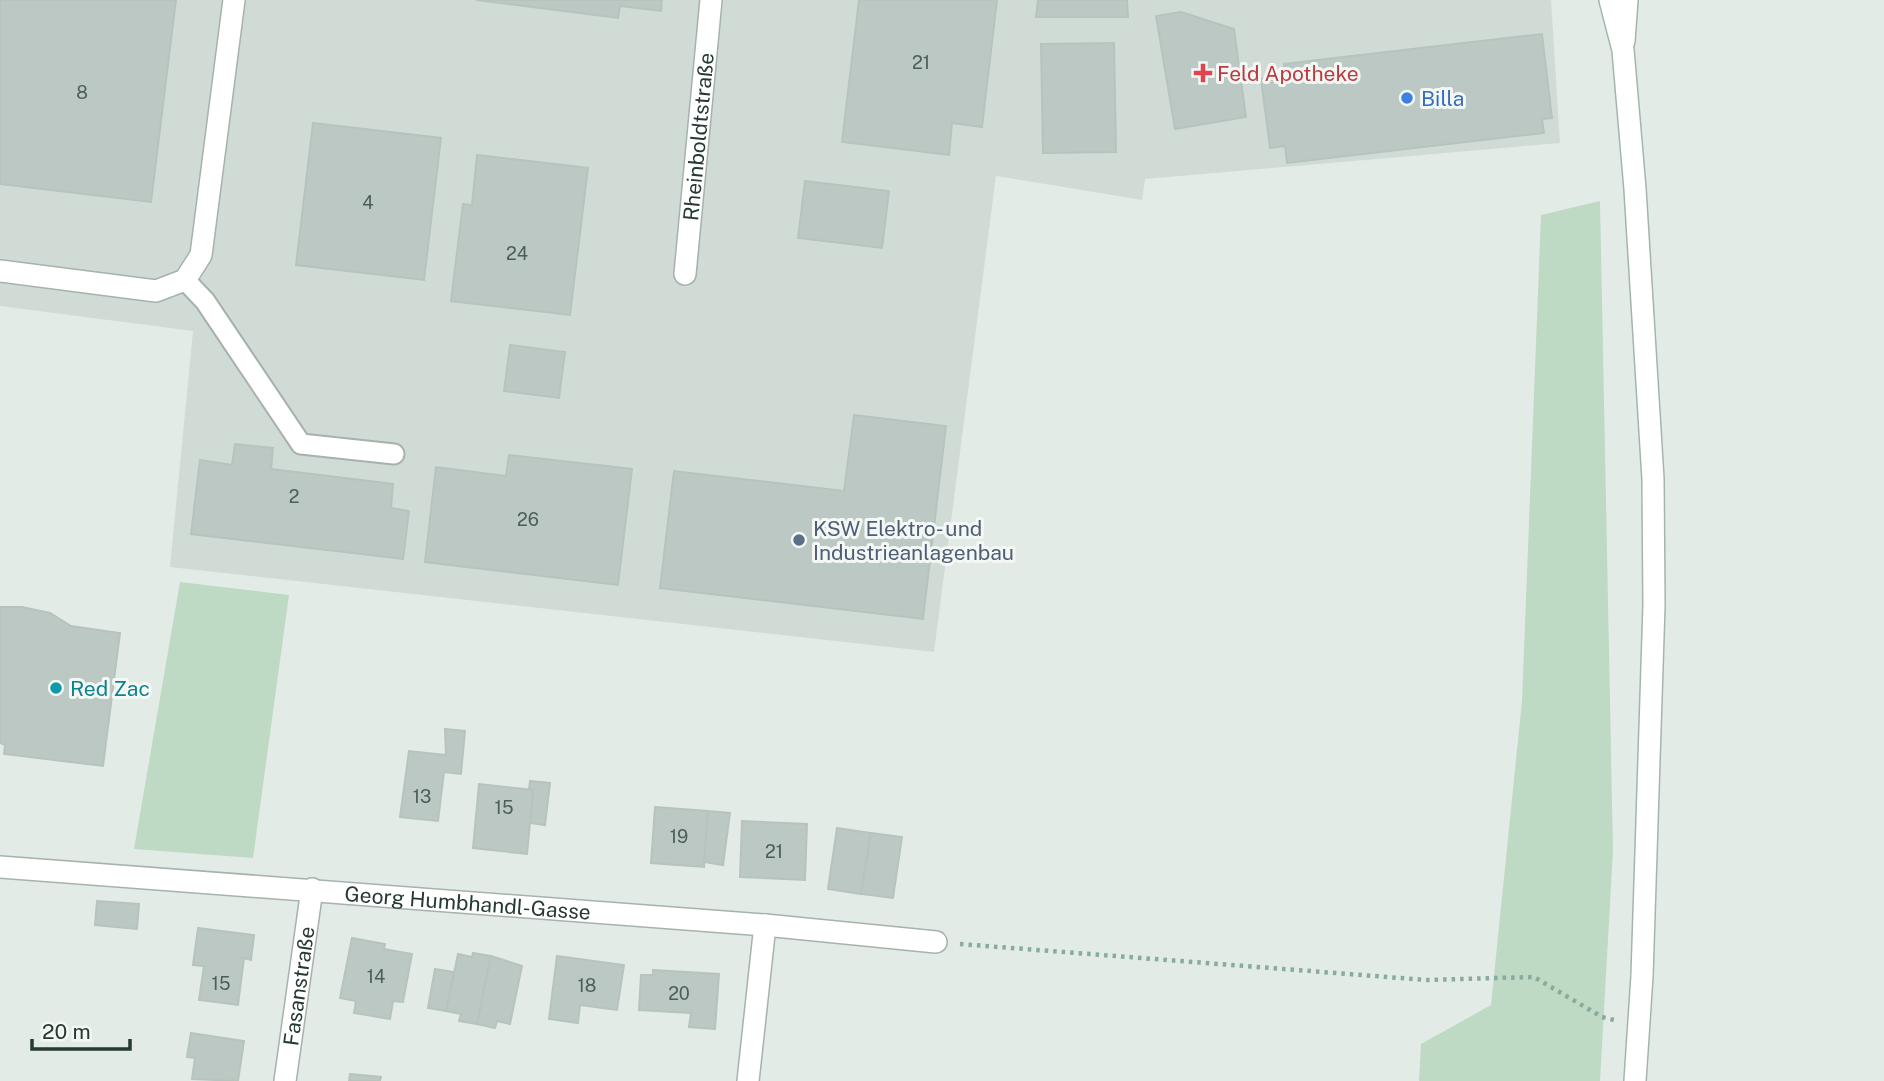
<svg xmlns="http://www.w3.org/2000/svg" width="1884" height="1081" viewBox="0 0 1884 1081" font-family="'Public Sans',sans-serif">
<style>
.built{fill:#d1dbd6}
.green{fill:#bedac4}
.building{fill:#bcc8c3;stroke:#b6c4bd;stroke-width:2}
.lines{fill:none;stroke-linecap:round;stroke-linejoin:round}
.service-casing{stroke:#a6b2ad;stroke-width:23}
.minor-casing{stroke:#a6b2ad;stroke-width:24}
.secondary-casing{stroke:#a3b6ae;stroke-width:24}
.path{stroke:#87ab9e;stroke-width:4.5;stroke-dasharray:3.5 5;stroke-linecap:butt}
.service{stroke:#fff;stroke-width:19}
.minor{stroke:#fff;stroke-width:21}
.secondary{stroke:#fff;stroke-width:21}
.health-dot{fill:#e0444e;stroke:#f3f8f5;stroke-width:2.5}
.shop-dot{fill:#3f7fe0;stroke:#f3f8f5;stroke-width:2.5}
.service-dot{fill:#5c6f8a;stroke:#f3f8f5;stroke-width:2.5}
.culture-dot{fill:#0f9aa8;stroke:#f3f8f5;stroke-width:2.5}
.labels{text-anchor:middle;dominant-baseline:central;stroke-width:6;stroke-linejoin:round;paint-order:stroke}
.number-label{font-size:18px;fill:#4b5e57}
.health-label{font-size:21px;fill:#be3a42;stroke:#f3f8f5;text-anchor:start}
.shop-label{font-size:21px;fill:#366cbe;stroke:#f3f8f5;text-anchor:start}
.street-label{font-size:21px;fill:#253a33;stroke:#f3f8f5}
.service-label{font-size:21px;fill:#4e5e75;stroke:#f3f8f5;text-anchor:start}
.culture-label{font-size:21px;fill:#0d838f;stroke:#f3f8f5;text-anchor:start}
</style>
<rect width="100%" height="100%" fill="#e3ebe7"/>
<polygon class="built" points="0,0 1551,0 1560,143 1145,179 1142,200 996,176 934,652 170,567 193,331 0,306"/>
<g class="green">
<polygon points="1600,201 1613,851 1600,1081 1419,1081 1421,1044 1491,1005 1522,701 1541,215"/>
<polygon points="180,582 289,595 253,858 134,849"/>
</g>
<g class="building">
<polygon points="0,0 176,0 151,202 0,184"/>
<polygon points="476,0 662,0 661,11 620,6 618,18"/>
<polygon points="859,0 997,0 982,127 952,123 949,155 842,142"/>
<polygon points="1038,0 1127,0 1128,17 1036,17"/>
<polygon points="1181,12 1234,29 1246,117 1175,129 1156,16"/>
<polygon points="1542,34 1552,118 1542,119 1544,133 1287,163 1285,146 1270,148 1261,79 1285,76 1284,64"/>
<polygon points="1114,43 1116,152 1043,153 1041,44"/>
<polygon points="313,123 441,138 424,280 296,265"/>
<polygon points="477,155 588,168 570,315 451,301 463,204 472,205"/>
<polygon points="805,181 889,191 882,248 798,238"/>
<polygon points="510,345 565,352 559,398 504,391"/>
<polygon points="854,415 946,426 923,619 660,588 674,471 844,491"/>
<polygon points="235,444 273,448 271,469 393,484 391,508 409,511 403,559 191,534 200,460 232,465"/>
<polygon points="509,455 632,469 618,585 425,562 436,467 506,476"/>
<polygon points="0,607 22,607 50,613 71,626 120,633 103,766 4,754 5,745 0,743"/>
<polygon points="445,729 465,731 461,774 444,772 438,821 400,817 409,751 446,755"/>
<polygon points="530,781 550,783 545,825 530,823 533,790 529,789"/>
<polygon points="479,784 533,790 527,854 473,848"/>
<polygon points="655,807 708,811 704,867 651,863"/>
<polygon points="708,811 730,813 723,865 704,862"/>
<polygon points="742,821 807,824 805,880 740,877"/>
<polygon points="837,828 871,833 861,894 828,889"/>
<polygon points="871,833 902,837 893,898 861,894"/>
<polygon points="97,901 139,904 137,929 95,925"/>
<polygon points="198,928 254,935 251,960 244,958 238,1005 199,1000 204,966 193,965"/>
<polygon points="352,938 385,944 384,949 412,954 403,1002 393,1001 390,1019 354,1013 356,1001 340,998"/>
<polygon points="473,953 491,956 477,1024 459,1021 461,1014 446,1011 458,954 472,957"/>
<polygon points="491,956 522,966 510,1024 497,1021 495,1028 477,1024"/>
<polygon points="557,956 624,965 617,1010 580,1005 578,1023 549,1019"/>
<polygon points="435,969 454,972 446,1011 428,1008"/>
<polygon points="653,970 719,974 715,1029 689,1027 691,1013 639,1010 641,975 653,975"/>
<polygon points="191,1033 244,1041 238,1081 192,1079 195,1058 187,1057"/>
<polygon points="350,1074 381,1077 380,1081 349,1081"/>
</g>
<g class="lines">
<defs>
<polyline id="service" points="185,280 205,301 301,444 394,454"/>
<g id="minor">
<polyline points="0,271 156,291 185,280 201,255 234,0"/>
<path id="s1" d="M685,274L711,0"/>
<path id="s2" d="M0,867L765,925L936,942"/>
<path id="s3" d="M285,1081L312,889"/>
<polyline points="748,1081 765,925"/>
</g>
<g id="secondary">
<polyline points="1610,0 1623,50 1635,189 1653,479 1654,605 1642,976 1635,1081"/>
<polyline points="1624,41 1627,0"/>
</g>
</defs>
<use href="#service" class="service-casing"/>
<use href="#minor" class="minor-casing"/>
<use href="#secondary" class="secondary-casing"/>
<polyline class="path" points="960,944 1426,980 1534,977 1602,1017 1614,1020"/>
<use href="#service" class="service"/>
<use href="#minor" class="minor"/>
<use href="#secondary" class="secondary"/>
</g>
<path class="health-dot" d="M1199.5 62.5h7v7h7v7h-7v7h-7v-7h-7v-7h7z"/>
<circle class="shop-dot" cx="1407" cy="98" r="7"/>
<circle class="service-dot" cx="799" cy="540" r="7"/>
<circle class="culture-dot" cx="56" cy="688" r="7"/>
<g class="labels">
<g class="number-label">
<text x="921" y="62">21</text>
<text x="82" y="92">8</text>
<text x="368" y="202">4</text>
<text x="517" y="253">24</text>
<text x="294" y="496">2</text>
<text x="528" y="519">26</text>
<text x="422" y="796">13</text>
<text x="504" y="807">15</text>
<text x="679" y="836">19</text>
<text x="774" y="851">21</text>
<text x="376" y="976">14</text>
<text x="221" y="983">15</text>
<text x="587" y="985">18</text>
<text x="679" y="993">20</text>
</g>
<g class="health-label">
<text x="1217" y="73">Feld Apotheke</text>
</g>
<g class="shop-label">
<text x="1421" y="98">Billa</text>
</g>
<g class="street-label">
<text stroke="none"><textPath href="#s1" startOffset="138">Rheinboldtstraße</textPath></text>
<text stroke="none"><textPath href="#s2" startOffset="469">Georg Humbhandl-Gasse</textPath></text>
<text stroke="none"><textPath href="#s3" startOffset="96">Fasanstraße</textPath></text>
</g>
<g class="service-label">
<text x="813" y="528">KSW Elektro- und<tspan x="813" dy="24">Industrieanlagenbau</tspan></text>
</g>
<g class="culture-label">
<text x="70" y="688">Red Zac</text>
</g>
</g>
<path d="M32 1039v10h98v-10" fill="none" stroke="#253a33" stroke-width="3.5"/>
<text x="42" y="1039" font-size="21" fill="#253a33" stroke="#f3f8f5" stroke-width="5" paint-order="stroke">20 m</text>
</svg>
